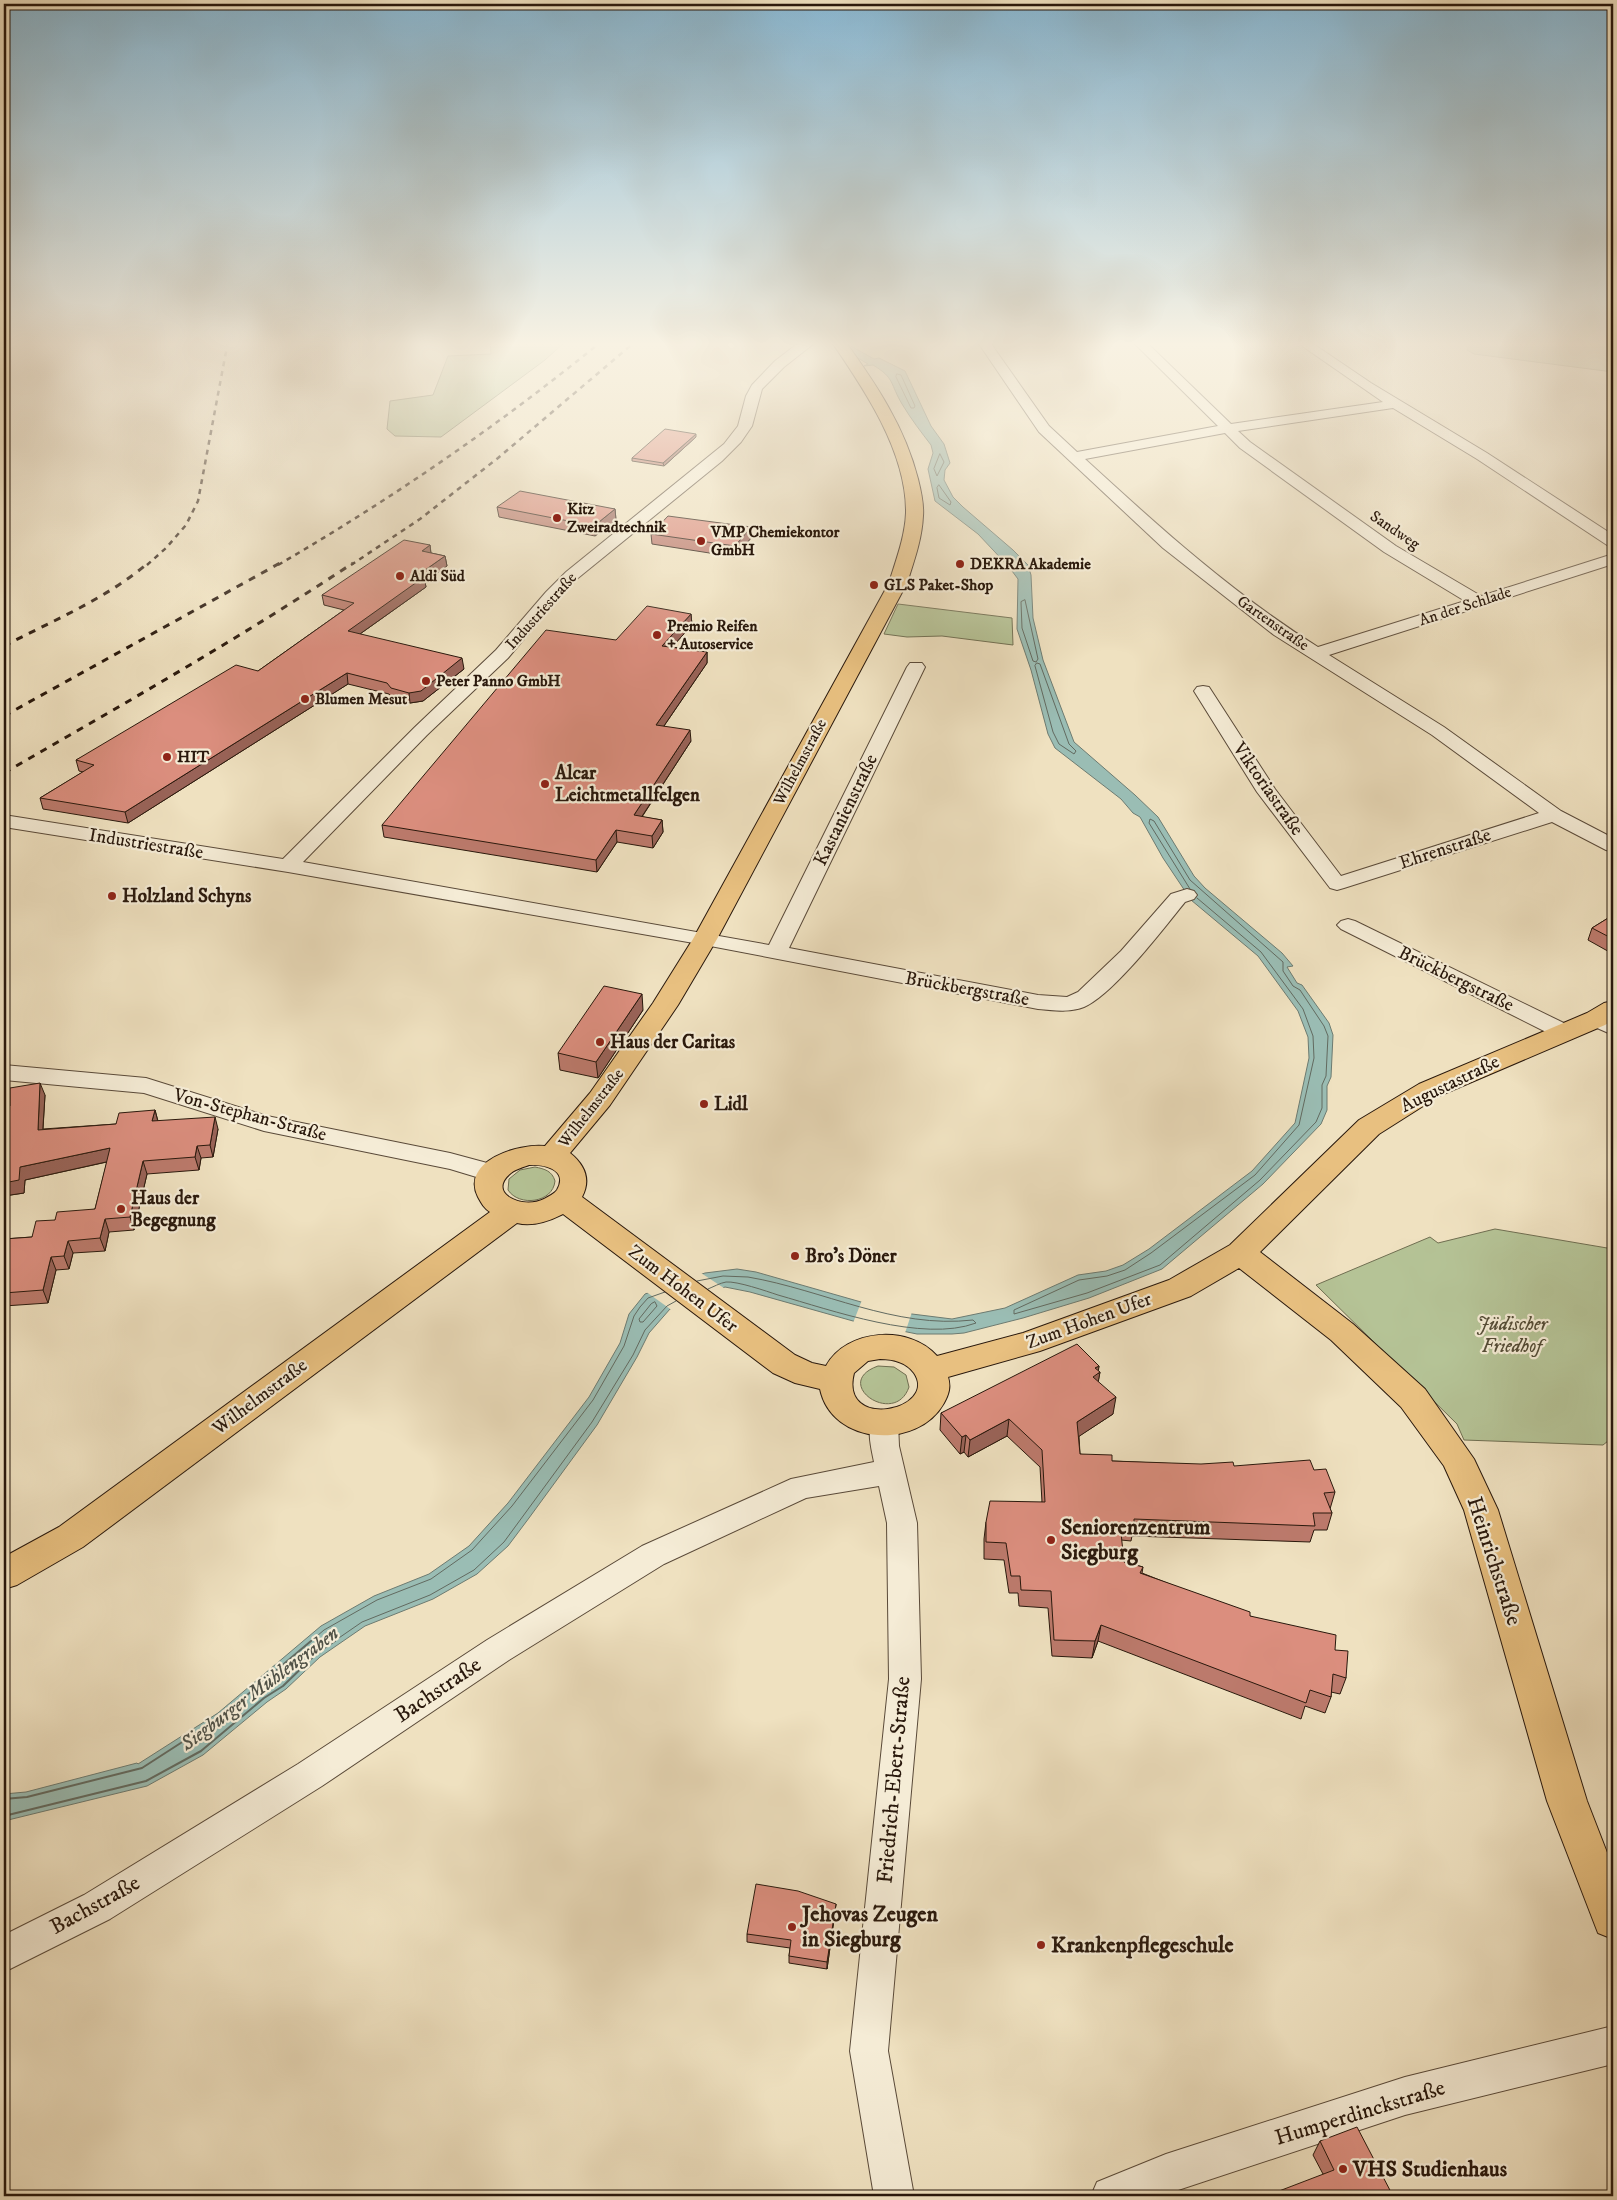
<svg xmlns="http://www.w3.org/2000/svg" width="1617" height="2200" viewBox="0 0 1617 2200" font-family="'IM FELL DW Pica',serif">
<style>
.green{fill:#b5c396;stroke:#6f6e51}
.water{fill:#9abdb4;stroke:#6d7b71}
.pier{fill:#efe1c0}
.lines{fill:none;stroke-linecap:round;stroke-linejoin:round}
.shore-far1{stroke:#626a60;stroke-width:1}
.shore{stroke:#626a60;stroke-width:2}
.minor-casing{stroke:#5a4a39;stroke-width:2}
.major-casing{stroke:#29180c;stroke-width:2}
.minor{fill:#f5ecd6;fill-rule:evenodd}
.major{fill:#e8c080;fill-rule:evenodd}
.rail-far1{stroke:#29180c;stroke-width:2.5;stroke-dasharray:5 5;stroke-linecap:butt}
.rail{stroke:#29180c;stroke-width:3;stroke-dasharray:7 7;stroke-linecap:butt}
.wall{fill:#bc7a6c;stroke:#29180c}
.shaded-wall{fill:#996358;stroke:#29180c}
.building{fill:#db8e7e;stroke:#29180c}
.poi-dot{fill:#8f2418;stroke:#f5ecd6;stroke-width:2}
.labels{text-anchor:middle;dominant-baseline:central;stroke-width:4.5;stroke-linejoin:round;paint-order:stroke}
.far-poi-label{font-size:16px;font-weight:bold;fill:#29180c;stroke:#f5ecd6;text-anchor:start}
.far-street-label{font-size:16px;fill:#29180c;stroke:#f5ecd6}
.poi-label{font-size:19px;font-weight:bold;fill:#29180c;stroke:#f5ecd6;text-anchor:start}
.street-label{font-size:19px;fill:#29180c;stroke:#f5ecd6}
.park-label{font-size:19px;font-style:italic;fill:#534b35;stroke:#f5ecd6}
.water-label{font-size:20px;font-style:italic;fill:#515247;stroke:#f5ecd6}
.near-poi-label{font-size:22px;font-weight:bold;fill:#29180c;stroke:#f5ecd6;text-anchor:start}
.near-street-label{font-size:22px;fill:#29180c;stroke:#f5ecd6}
</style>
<rect width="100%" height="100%" fill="#efe1c0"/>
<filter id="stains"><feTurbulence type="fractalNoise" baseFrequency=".004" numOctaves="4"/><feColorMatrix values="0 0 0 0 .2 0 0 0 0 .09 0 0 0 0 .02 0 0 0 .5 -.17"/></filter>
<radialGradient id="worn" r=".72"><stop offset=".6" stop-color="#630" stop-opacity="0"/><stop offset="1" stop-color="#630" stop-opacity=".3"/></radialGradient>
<g class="green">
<polygon points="490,341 566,341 545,360 441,437 395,436 387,429 390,401 433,395 448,356 491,354"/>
<polygon points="1471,341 1613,341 1613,372 1474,354 1467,350"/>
<polygon points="898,604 1012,618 1013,645 942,636 907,637 884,634"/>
<path d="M535,1167C545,1169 552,1171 555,1181C553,1203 519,1207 508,1190L509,1179L520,1170Z"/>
<polygon points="1495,1229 1613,1249 1613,1437 1603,1445 1464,1440 1457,1424 1316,1285 1430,1237 1438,1243"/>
<path d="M878,1366L894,1367L906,1375L909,1387C895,1428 830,1383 878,1366Z"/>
</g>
<path class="water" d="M829,341H842L874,359L879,358L905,371L931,426L944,444L950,463L945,470L944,480L953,497L963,507L1013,550L1028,565L1031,575L1033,618L1043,660L1074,742L1135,795L1158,817L1194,876L1205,888L1282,953L1293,966L1287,967L1297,983L1302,985L1329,1023L1333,1035L1331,1077L1327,1086V1110L1321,1124L1263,1184L1162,1269L1089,1298L1023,1318L964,1333L952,1334H917L853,1321L750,1292L725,1287L670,1309L649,1333L637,1357L597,1425L529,1518L508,1546L477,1574L433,1599L365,1626L320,1657L286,1689L267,1702L203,1755L147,1786L4,1821V1794L26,1792L137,1763L138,1764L218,1713L321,1626L374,1596L429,1574L469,1546L508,1503L589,1397L620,1343L629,1314L645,1294L705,1273L737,1269L756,1272L861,1302L912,1314L952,1319L1005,1308L1078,1275L1106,1271L1123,1265L1149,1249L1252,1171L1295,1123L1309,1058L1308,1037L1298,1011L1258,956L1191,900L1163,858L1140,817L1133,813L1121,799L1055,748L1048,734L1031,670L1017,629L1018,579L1009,567L978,534L935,501L928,469L933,453L931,445C921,432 911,419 902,404C890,384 895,378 873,365L864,366L868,364Z"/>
<g class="pier">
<polygon points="701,1273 727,1290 673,1311 645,1291"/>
<polygon points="862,1300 912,1312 905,1333 853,1323"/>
</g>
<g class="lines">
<g class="shore-far1">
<polygon points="897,374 901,375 915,406 914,408 911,408 896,377"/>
<polygon points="940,454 944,462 937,476 934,469"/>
<polygon points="939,485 951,502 950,505 939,498 937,488"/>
<polygon points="1025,600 1038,659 1036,662 1033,661 1022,628 1021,602"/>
<polygon points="1037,663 1040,664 1069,744 1076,751 1074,754 1059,744 1053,732 1035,666"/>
<polyline points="1190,889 1149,823 1150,819 1154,821 1190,880 1283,962 1283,971 1293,986 1300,990 1324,1026 1328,1036 1326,1076 1322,1085 1322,1108 1316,1122 1260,1180 1160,1265 1087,1293 1014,1314 1014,1310 1079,1280 1107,1276 1125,1270 1151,1253 1255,1175 1299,1125 1314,1058 1313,1036 1303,1009 1261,952 1197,898"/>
<path d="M697,1281L723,1276L748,1277C824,1290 894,1329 973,1320L976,1323C923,1343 831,1310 778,1295C766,1291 737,1281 726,1282C720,1283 713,1287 708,1289"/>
<polygon points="655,1302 657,1306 643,1322 640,1322 639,1319 651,1304"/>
<polyline points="310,1642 324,1630 377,1600 431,1579 472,1550 512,1506 593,1400 624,1346 634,1316 640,1307 648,1298 665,1292"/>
<polyline points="333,1642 362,1622 430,1595 474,1570 504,1542 592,1422 633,1355 645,1330 667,1306 676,1301"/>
</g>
<g class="shore">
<polyline points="4,1799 27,1797 142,1768 221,1717 311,1641"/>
<polyline points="4,1816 146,1781 201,1751 264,1698 283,1686 317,1653 335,1641"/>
</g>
<defs>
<g id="minor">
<path d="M801,341H817L784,367L762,389L752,426L741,442L722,461L578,578L558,598L508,658L427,735L303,862L769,945L907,667L910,663H922L925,667L789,948L1038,995L1067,997L1078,992L1121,951L1171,894L1187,889L1194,891L1197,895L1194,899L1185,902C1164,928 1113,995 1084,1007C1069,1013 1053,1010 1038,1009L705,945L288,872L4,827V815L283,859L415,727L496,650L546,592L566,572L724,444L738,426L746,396L752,385L775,361Z"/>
<path d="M977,341H989L1049,426L1077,452L1218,426L1132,341H1145L1231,424L1383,402L1295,341H1309L1371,383L1487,453L1613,535V547L1607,545L1477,459L1393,408L1238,431L1250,442L1396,546L1481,596L1613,554V564L1329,655L1444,727L1561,811L1613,838V852L1606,850L1552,822L1344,888L1337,890L1330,888L1257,792L1194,691L1197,687L1203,686L1209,687L1275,789L1341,876L1539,813L1432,735L1274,635L1163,548L1039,432ZM1225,433L1240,448L1384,552L1465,601L1318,647C1233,594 1159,527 1085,459Z"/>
<polygon points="1348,919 1355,921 1572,1027 1575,1032 1572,1037 1564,1039 1556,1037 1341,929 1337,925 1341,921"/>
<polygon points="1596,1012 1613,1019 1613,1035 1588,1024 1585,1019 1588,1014"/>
<polygon points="4,1065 146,1078 267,1116 450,1153 502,1167 505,1173 502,1179 493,1182 450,1169 264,1131 144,1093 4,1080"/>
<path d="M884,1412L894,1415L898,1423L899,1446L917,1523L921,1679L888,2051L914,2196H874L850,2051L889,1679L887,1523L879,1486L806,1498L664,1564L509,1660L322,1786L110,1919L4,1972V1935L84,1895L298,1764L487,1640L642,1546L791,1479L874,1462C871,1447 866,1429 874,1415Z"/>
<polygon points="1613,2026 1613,2064 1405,2115 1160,2196 1091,2196 1097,2182 1166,2154 1405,2077"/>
</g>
<path id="major" d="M831,341H845C876,384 905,427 918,479C921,491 924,504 923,516C922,539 914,561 907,583L717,939L678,1005L610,1105L570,1153C585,1165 591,1180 582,1197L795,1355L812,1363L826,1366C846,1329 909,1324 937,1356L1023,1333L1169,1280L1230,1245L1359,1120L1419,1084L1587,1013L1604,1003L1613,1001V1020L1605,1025L1439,1096L1379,1134L1260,1252L1353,1324L1425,1389L1474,1459L1498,1510L1587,1801L1613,1868V1939L1598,1933L1547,1801L1464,1510L1444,1466L1401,1407L1331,1340L1239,1268L1191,1296L1040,1351L948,1377C951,1387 949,1394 944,1403C918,1450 832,1446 820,1389L795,1383L773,1373L563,1214C549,1221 533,1227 517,1223L83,1547L17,1585L4,1589V1557L59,1527L490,1212C484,1208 482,1204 478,1197C460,1161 519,1143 545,1146L590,1093L653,1003L693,939L889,583C896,560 905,537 906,513C907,452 864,389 831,341ZM529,1165C543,1164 569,1169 557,1190C554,1194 549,1196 544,1199C522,1210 486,1193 511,1173C516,1169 524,1167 529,1165ZM880,1359C893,1359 906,1362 914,1373C939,1410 839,1432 854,1373L868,1361Z"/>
</defs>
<use href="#minor" class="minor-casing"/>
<use href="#major" class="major-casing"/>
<use href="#minor" class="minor"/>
<use href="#major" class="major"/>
<g class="rail-far1">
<polyline points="147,565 166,548 186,525 198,501 228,341"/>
<path d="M278,565C393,498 499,425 602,341"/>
<polyline points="351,565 420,519 498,458 636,341"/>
</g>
<g class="rail">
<path d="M4,646C52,621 106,599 148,563"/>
<polyline points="4,716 280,563"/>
<path d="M4,773C122,705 240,638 353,563"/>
</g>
</g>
<g class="wall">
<polygon points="696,437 664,466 632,461 632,458"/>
<polygon points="497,507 615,509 616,520 595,536 499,517"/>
<polygon points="651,534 751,538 735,557 652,544"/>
<polygon points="430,545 431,553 445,556 447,566 425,582 426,587 360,634 464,669 423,701 410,703 393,699 389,694 348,684 128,823 43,809 40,798 83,772 79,771 76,760 258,671 344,610 324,605 322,595"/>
<polygon points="691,614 692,625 672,647 707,652 707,663 664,726 691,741 642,817 662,820 663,832 653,848 617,842 597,872 384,837 382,825"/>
<polygon points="1613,915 1613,954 1588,940 1592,928"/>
<polygon points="643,1010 598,1078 560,1070 558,1053"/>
<polygon points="45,1095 43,1129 116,1124 155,1110 158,1121 218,1129 213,1157 201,1158 199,1170 147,1174 134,1230 109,1232 105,1251 73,1253 69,1269 56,1270 48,1303 4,1306 4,1239 32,1237 55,1220 95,1209 107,1162 25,1180 24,1193 4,1196 4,1107"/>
<polygon points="1099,1366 1098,1371 1100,1372 1098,1382 1113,1414 1079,1436 1080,1454 1112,1461 1314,1470 1335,1492 1330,1509 1332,1513 1327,1530 1314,1530 1310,1542 1132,1536 1131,1541 1121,1540 1124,1562 1143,1567 1142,1573 1335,1650 1346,1678 1340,1694 1331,1692 1331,1697 1325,1713 1305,1706 1301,1719 1098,1641 1092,1658 1052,1656 1048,1608 1019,1606 1018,1593 1009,1593 1004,1560 984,1559 984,1539 986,1522 1042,1502 1040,1467 1007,1436 968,1457 964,1452 960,1454 940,1430 941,1413"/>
<polygon points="835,1912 827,1969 789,1963 789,1956 790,1948 747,1942 747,1934"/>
<polygon points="1320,2141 1393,2196 1323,2174 1313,2155"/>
</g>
<g class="shaded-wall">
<polygon points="696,434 696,437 664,466 663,463"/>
<polygon points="615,509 616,520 595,536 594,526"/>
<polygon points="751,527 751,538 735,557 735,546"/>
<polygon points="430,545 431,555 422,551"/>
<polygon points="445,556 447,566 425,582 426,587 350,641 348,631 418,575"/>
<polygon points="691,614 692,625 663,657 662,646"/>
<polygon points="707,652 707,663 657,736 656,725"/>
<polygon points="462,658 464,669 423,701 410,703 409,693"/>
<polygon points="347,673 348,684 128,823 125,812"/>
<polygon points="690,730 691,741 635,827 634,815"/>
<polygon points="662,820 663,832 653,848 652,836"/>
<polygon points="616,830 617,842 597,872 596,860"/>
<polygon points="642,994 643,1010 598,1078 596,1062"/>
<polygon points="40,1083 45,1095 42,1142 38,1130"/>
<polygon points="155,1110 158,1122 152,1121"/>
<polygon points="215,1117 218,1129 213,1157 210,1145"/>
<polygon points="197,1146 201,1158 199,1170 195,1157"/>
<polygon points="110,1148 115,1160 25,1180 24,1193 4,1196 4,1183 20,1167"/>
<polygon points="143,1161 147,1174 134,1230 130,1217"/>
<polygon points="105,1219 109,1232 105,1251 100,1238"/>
<polygon points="68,1241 73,1253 69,1269 64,1256"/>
<polygon points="51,1257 56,1270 48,1303 43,1290"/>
<polygon points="1099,1366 1098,1374 1100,1372 1097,1389 1093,1377 1095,1368"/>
<polygon points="1116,1397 1113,1414 1075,1439 1077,1422"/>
<polygon points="1009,1419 1007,1436 968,1457 970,1440"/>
<polygon points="966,1435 964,1452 960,1454 962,1437"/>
<polygon points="1101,1625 1098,1641 1092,1658 1095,1641"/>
<polygon points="836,1904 835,1912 827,1969 827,1962"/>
</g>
<g class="building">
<polygon points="665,429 696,434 663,463 632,458"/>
<polygon points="520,491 615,509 594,526 497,507"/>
<polygon points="668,516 751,527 735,546 651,534"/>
<polygon points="404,540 430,545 422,551 445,556 418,575 424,577 348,631 462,658 421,691 409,693 391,688 387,683 347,673 125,812 40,798 94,765 76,760 236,665 258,671 354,603 322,595"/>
<polygon points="647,606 691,614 662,646 707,652 656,725 690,730 634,815 662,820 652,836 616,830 596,860 382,825 546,630 616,640"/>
<polygon points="1613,915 1613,939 1592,928"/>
<polygon points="604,986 642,994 596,1062 558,1053"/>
<polygon points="40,1083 38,1130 116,1124 119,1113 155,1110 152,1121 215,1117 210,1145 197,1146 195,1157 143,1161 130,1217 105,1219 100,1238 68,1241 64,1256 51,1257 43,1290 4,1293 4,1239 32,1237 36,1221 55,1220 57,1212 95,1209 110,1148 20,1167 19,1180 4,1183 4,1107 10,1106 10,1088"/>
<polygon points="1077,1344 1099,1366 1095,1368 1100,1372 1093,1377 1116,1397 1077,1422 1080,1454 1112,1455 1112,1461 1201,1464 1233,1462 1234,1466 1310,1460 1314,1470 1326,1469 1335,1492 1324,1493 1332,1513 1313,1513 1315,1526 1134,1519 1134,1525 1120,1523 1124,1562 1143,1567 1140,1573 1250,1612 1250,1616 1336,1635 1335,1650 1348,1651 1346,1678 1333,1674 1331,1697 1310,1690 1306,1703 1101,1625 1095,1641 1054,1640 1051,1591 1021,1590 1020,1576 1011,1576 1006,1543 986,1542 986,1522 990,1501 1045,1502 1042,1450 1009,1419 970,1440 966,1435 962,1437 941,1413"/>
<polygon points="756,1884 798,1891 836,1904 827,1962 789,1956 791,1940 747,1934"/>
<polygon points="1357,2127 1393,2196 1266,2196 1334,2170 1320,2141"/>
</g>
<linearGradient id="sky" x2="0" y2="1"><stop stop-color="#89b8d3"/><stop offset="0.53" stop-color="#f8f2e3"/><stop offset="1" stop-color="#f8f2e3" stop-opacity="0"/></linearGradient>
<rect width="1617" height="649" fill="url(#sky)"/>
<g class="poi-dot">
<circle cx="557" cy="518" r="5"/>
<circle cx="701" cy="541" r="5"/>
<circle cx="960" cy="564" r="5"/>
<circle cx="400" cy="576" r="5"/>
<circle cx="874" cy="585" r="5"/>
<circle cx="657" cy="635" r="5"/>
<circle cx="426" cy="681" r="5"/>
<circle cx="305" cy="699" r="5"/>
<circle cx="167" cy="757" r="5"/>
<circle cx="545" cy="784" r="5"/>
<circle cx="112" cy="896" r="5"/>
<circle cx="600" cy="1042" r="5"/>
<circle cx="704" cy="1104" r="5"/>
<circle cx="121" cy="1209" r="5"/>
<circle cx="795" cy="1256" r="5"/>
<circle cx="1051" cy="1540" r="5"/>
<circle cx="792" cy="1927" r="5"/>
<circle cx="1041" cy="1945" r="5"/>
<circle cx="1343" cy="2169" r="5"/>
</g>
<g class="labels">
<g class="far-poi-label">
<text x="567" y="509">Kitz<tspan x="567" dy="18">Zweiradtechnik</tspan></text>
<text x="711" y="532">VMP Chemiekontor<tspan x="711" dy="18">GmbH</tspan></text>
<text x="970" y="564">DEKRA Akademie</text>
<text x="410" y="576">Aldi Süd</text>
<text x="884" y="585">GLS Paket-Shop</text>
<text x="667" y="626">Premio Reifen<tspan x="667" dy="18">+ Autoservice</tspan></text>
<text x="436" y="681">Peter Panno GmbH</text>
<text x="315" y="699">Blumen Mesut</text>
<text x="177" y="757">HIT</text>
</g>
<g class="far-street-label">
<text transform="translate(1395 530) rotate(34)">Sandweg</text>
<text transform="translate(1465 606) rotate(-18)">An der Schlade</text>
<text transform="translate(541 611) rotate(-48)">Industriestraße</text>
<text transform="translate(1273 623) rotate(35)">Gartenstraße</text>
<text transform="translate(800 762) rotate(-62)">Wilhelmstraße</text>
<text transform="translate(591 1108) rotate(-52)">Wilhelmstraße</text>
</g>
<g class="poi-label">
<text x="555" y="773">Alcar<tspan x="555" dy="22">Leichtmetallfelgen</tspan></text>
<text x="122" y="896">Holzland Schyns</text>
<text x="610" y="1042">Haus der Caritas</text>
<text x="714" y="1104">Lidl</text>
<text x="131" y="1198">Haus der<tspan x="131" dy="22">Begegnung</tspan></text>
<text x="805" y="1256">Bro's Döner</text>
</g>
<g class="street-label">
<text transform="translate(1268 789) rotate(55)">Viktoriastraße</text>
<text transform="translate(846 810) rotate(-64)">Kastanienstraße</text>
<text transform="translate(146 844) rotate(9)">Industriestraße</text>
<text transform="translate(1445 849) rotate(-18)">Ehrenstraße</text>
<text transform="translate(1456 979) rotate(26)">Brückbergstraße</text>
<text transform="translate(967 989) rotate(10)">Brückbergstraße</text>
<text transform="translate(1450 1084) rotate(-26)">Augustastraße</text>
<text transform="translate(250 1115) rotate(15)">Von-Stephan-Straße</text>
<text transform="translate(683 1289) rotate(37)">Zum Hohen Ufer</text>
<text transform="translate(1089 1321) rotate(-20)">Zum Hohen Ufer</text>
<text transform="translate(260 1397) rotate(-37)">Wilhelmstraße</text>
</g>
<g class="park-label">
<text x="1512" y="1324">Jüdischer<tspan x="1512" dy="22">Friedhof</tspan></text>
</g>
<g class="water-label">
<text transform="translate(260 1689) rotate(-37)">Siegburger Mühlengraben</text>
</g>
<g class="near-poi-label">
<text x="1061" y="1527">Seniorenzentrum<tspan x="1061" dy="25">Siegburg</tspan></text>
<text x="802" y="1914">Jehovas Zeugen<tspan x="802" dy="25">in Siegburg</tspan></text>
<text x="1051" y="1945">Krankenpflegeschule</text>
<text x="1353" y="2169">VHS Studienhaus</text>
</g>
<g class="near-street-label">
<text transform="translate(1494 1561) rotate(72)">Heinrichstraße</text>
<text transform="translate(438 1690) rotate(-34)">Bachstraße</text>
<text transform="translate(894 1780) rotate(-85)">Friedrich-Ebert-Straße</text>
<text transform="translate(95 1905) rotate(-29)">Bachstraße</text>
<text transform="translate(1360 2113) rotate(-17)">Humperdinckstraße</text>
</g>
</g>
<rect width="1617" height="2200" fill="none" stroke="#efe1c0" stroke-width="20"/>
<rect x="5" y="5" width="1607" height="2190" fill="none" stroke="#29180c" stroke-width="2.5"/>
<rect x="10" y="10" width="1597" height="2180" fill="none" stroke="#29180c"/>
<rect width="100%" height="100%" filter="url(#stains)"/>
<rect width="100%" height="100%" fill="url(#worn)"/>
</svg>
